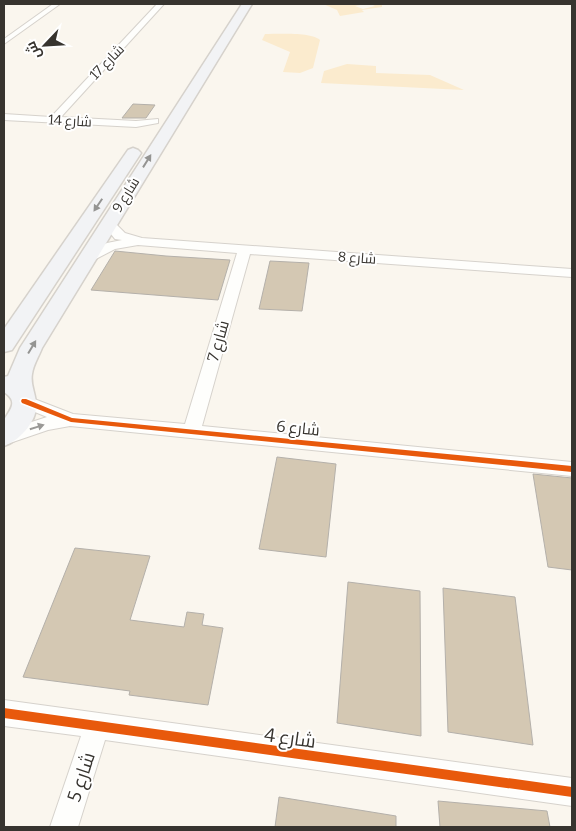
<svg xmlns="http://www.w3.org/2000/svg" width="576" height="831" viewBox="0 0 576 831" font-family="Bitter,Cairo,serif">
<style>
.green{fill:#fbebce}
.building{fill:#d4c8b3;stroke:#b4b0aa}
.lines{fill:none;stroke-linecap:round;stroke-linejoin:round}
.street-casing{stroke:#d6d2cc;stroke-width:2}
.secondary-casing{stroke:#d6d2cc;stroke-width:3}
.street{fill:#fefefc;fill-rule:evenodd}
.secondary{fill:#f2f3f5;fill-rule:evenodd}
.cycleway-casing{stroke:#fff;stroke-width:3}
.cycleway{fill:#e8590c;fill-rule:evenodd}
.oneway{fill:#949492}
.oneway2{fill:#9a9996}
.labels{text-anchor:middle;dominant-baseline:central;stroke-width:4;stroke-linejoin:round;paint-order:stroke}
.far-street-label{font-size:14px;fill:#37342f;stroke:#fff}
.street-label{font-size:16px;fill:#37342f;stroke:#fff}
.near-street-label{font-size:19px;fill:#37342f;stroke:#fff}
</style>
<rect width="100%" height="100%" fill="#faf6ee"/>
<g class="green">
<polygon points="323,4 365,4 355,6 363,9 375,6 371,4 382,4 382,7 362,10 364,12 340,16 337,10"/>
<path d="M265,34C278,34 312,32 320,40L313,68L300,73L283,72L290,52L262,40Z"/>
<polygon points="347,64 376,66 376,73 430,75 464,90 321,83 324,71"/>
</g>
<g class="building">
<polygon points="133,104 155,105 146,118 122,118"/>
<polygon points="115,251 166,256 230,260 218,300 91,290"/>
<polygon points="270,261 309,263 302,311 259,309"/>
<polygon points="277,457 336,464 326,557 259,549"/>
<polygon points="533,474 572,478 572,570 548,567"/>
<polygon points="75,548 150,556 130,620 184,627 187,612 204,614 202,625 223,628 208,705 129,695 130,691 23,677"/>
<polygon points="348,582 420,591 421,736 337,723"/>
<polygon points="443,588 515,597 533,745 448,732"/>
<polygon points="279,797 396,816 396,827 275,827"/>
<polygon points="438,801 547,811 550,827 440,827"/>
</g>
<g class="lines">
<defs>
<g id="street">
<polygon points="53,4 60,4 4,44 4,39"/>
<polygon points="157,4 164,4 61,117 136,121 158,119 158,123 136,127 4,120 4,114 51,117"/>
<polygon points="108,219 112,220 125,233 142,238 572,269 572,277 250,254 202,426 572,462 572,476 70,426 48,430 4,445 4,431 47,417 18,405 15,401 18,397 24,395 73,414 185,424 237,253 138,245 115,249 92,261 82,261 80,258 82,255 107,243 122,240 115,239 102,223"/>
<polygon points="4,700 572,778 572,806 105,740 78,827 50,827 81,736 4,726"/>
</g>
<g id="secondary">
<path d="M242,4H252L42,348C39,356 33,365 32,374C30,385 36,394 36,405C37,422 19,441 4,446C4,439 1,426 4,420C10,409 19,402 4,392V377L8,376L20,348Z"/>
<polygon points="133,148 138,150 141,153 12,350 4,352 4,329 128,150"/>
</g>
</defs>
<use href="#street" class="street-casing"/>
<use href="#secondary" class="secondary-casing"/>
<use href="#street" class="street"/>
<use href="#secondary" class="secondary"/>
<defs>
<g id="cycleway">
<polygon points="22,399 26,399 72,418 572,466 572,472 71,422 22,403 21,401"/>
<polygon points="4,708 572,787 572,797 4,718"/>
</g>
</defs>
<use href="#cycleway" class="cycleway-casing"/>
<use href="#cycleway" class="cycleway"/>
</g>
<defs><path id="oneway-solid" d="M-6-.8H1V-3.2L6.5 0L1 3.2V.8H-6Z" transform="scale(1.25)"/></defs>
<g class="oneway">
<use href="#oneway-solid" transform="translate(147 161) rotate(-58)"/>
<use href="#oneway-solid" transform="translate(98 205) rotate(124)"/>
<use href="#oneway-solid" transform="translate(32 347) rotate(-59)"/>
</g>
<use class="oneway2" href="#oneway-solid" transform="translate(37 427) rotate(-17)"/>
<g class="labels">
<g class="far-street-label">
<text transform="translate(107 62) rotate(-46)">شارع 17</text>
<text transform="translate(70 121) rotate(3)">شارع 14</text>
<text transform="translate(126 195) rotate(-58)">شارع 9</text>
<text transform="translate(357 258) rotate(4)">شارع 8</text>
</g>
<g class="street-label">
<text transform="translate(218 341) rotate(-74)">شارع 7</text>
<text transform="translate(298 428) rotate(6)">شارع 6</text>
</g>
<g class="near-street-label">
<text transform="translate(290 738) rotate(8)">شارع 4</text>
<text transform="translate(81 777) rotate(-72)">شارع 5</text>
</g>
</g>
<rect width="576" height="831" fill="none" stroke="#37342f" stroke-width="10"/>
<g transform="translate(45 45) rotate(245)" stroke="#ffffff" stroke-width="4" paint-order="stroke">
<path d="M0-4L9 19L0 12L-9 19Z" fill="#37342f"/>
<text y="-8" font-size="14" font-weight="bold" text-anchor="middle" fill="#37342f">ش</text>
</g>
</svg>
